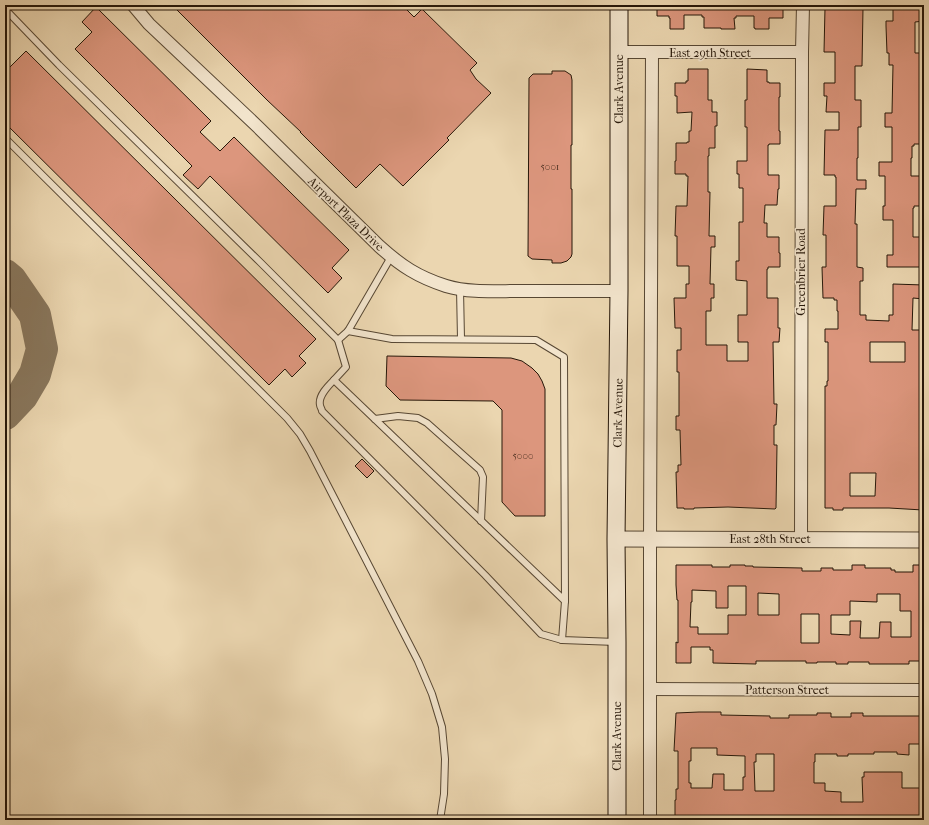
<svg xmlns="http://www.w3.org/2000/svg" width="929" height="825" viewBox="0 0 929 825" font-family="'IM FELL French Canon',serif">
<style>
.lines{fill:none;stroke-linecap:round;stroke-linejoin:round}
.taxiway{stroke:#88765c;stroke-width:32}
.building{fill:#dc967d;stroke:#261709;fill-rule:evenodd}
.service-casing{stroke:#574733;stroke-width:8}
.minor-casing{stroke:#574733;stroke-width:14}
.tertiary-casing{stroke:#574733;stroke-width:17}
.secondary-casing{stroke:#261709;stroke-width:19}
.service{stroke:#f2e4cc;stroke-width:6}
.minor{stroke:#f2e4cc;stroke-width:12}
.tertiary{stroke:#f2e4cc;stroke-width:15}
.secondary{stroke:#f2e4cc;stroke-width:17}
.labels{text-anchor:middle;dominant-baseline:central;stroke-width:3;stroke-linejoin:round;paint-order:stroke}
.number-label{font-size:10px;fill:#543726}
.street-label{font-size:12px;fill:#261709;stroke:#f2e4cc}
</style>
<rect width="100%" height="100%" fill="#ebd6b0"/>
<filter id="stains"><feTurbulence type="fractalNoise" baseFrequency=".005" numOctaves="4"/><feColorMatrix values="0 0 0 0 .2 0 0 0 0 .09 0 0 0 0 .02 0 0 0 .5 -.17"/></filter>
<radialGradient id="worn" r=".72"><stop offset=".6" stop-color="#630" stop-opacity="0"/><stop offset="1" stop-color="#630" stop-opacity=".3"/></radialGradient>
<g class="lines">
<polyline class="taxiway" points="5,275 11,280 35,315 42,349 35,374 22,396 5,414"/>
</g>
<g class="building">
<polygon points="182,5 402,5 414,17 422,9 477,63 470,70 476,79 491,93 447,138 449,140 403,186 380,164 356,188 300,132 301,132 267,100 177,10"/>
<polygon points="657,5 783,5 783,18 769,18 769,29 755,29 755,28 754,28 754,16 736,16 736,18 734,18 735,29 721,29 721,28 704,28 704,17 702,17 702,15 684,15 684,29 670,29 670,18 669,18 669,16 657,16"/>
<polygon points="96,7 211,121 200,132 220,151 234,137 349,250 332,268 342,278 328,293 210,176 198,189 183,175 192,166 75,49 92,32 82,22"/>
<path d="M825,8H863L862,66H855V100H861V127H858V158H857V180H866V189H856L855,224H857V267L863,268V281H860V315H866V320L889,321V315H893V284L924,285V299L913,298L912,330H923V343H922V375H924V426H923V462H924V509L923,510L889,508H843V510H833V508H825V386H827V381H828V342H825V329H838V311H837V300H834V298H823L822,267H826V235H823L824,206H836V177H835V175H824L825,130H839V112H826L827,96H824V83H835V52H824ZM870,342H905V362H870ZM850,473H876L875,496H850Z"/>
<polygon points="912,8 924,8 924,21 915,22 915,53 924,53 924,144 914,144 914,146 912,146 912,158 911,158 911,176 923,176 924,206 914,206 914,208 913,208 913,237 924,237 924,267 887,267 887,255 893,255 893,220 883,220 883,206 885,206 885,176 879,176 879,162 892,162 892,127 885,127 885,113 892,113 893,65 889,65 889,53 887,53 886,26 886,21 893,21 893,9"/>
<polygon points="26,51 316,339 299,356 306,363 292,377 285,369 269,385 5,123 5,72"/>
<polygon points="688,69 708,69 708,100 712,100 712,112 717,112 717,126 715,126 715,148 709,148 709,156 708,156 708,192 710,192 709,236 715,236 715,247 711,247 710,284 714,284 714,298 711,298 711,311 706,311 706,345 727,345 727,361 748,361 748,342 738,342 738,315 747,315 747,281 736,280 736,261 739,261 739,222 743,222 743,188 739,188 739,174 737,174 737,161 747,161 747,127 745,127 745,100 747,100 747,69 767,70 767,82 769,82 769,83 780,83 780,97 779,97 779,131 780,131 780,144 769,144 769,145 768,145 768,175 779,175 779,189 778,189 777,205 765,205 764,223 767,223 767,237 779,237 779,253 780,253 780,267 768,267 768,269 767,269 767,298 778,298 778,328 780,328 779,342 773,342 774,404 777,404 776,425 774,425 774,445 777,445 776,508 775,509 728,507 694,508 694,509 684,509 684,508 677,508 676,472 678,472 678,465 681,465 680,430 676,430 676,416 679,416 679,372 677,372 677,350 681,350 681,328 675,328 674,298 686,298 686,284 689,284 689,266 677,266 677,236 675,236 676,206 687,206 688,176 686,176 686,174 675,174 675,161 676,161 676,143 687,143 687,142 689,142 689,131 691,131 692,112 677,113 677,96 675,96 675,83 686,83 686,81 688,81"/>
<polygon points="552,71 565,71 571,75 572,80 572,145 571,145 571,189 572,189 572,254 571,257 567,261 561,263 552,263 552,260 532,259 528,256 529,78 533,74 552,74"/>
<polygon points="387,356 511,358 522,361 532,368 538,374 542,381 545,389 545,516 515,516 502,502 502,410 493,401 400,400 386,386"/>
<polygon points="362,459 374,471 367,478 355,466"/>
<path d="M676,565H712V567H730V565H745V566H753V567L802,568V571H821V568H833V570H852V565H865V568H891V570H895V572H913V565H924V600H923V643H924V661H909V664H869V662H848V664H836V662H817V663H806V661H756V664L713,663V650H710V647H691V663H676V642L678,643V600H677L676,585ZM728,586H746V615H728V634H698V627H690L691,602H692V590L716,591V608H728ZM758,593L779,594V615H758ZM877,594H900V611H911V637H891V622H880L879,638H860L861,621H850V635L831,634V615H850V601L877,602ZM801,614H819V643H801Z"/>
<path d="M699,712H721V715L770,716V718H789V715H817V713H831V717H851V713H863V716H922V718H924V744H909V755L897,754V752H874V754H848V756H837V754H815V762H814V783H825V791L841,792V802H863L862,777H864V772H902V788H924V818H919V819L867,818V819L857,820H788V817L768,816V818H709V820H675V800H676V789H678V751H674L676,713ZM691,748H717V755L745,756V777H743V790H724V774H713L712,788H691V783H689V761H691ZM756,754H774V791H755L754,762H756Z"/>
</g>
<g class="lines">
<defs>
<g id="service">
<polyline points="6,10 59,65 261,263 338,340 346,367 334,380 565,601 562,640 616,642"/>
<polyline points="5,138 287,418 300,434 310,451 418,661 432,694 442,727 445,759 444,794 440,820"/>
<polyline points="460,289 461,339"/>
<polyline points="348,331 392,339 536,340 564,357 565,601"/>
<polyline points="338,340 348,331 391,257"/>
<path d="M334,380C328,386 318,396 320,405C320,407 322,409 322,411L485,575L541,634L562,640"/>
<polyline points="375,419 398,416 418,418 427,423 480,470 483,477 481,521"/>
</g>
<g id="minor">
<path d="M133,5L149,24L258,127L379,246C401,266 418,277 446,286C469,293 495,291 519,291C552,291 586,291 619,291"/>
<polyline points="619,52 802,52"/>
<polyline points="801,539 802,52 803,5"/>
<polyline points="650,689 924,690"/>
<polyline points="650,820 650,539 652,53"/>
</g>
<polyline id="tertiary" points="616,539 924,540"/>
<polyline id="secondary" points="617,820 617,642 616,539 619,291 619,5"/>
</defs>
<use href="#service" class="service-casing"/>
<use href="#minor" class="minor-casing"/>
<use href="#tertiary" class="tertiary-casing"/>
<use href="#secondary" class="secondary-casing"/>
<use href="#service" class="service"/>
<use href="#minor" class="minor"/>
<use href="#tertiary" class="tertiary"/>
<use href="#secondary" class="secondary"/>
</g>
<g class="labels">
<g class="number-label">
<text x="550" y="167">5001</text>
<text x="523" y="456">5000</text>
</g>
<g class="street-label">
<text x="710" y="53">East 29th Street</text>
<text transform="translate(619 89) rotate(-90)">Clark Avenue</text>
<text transform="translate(346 214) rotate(44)">Airport Plaza Drive</text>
<text transform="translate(801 272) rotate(-90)">Greenbrier Road</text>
<text transform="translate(618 413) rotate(-89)">Clark Avenue</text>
<text x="770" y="539">East 28th Street</text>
<text x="787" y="690">Patterson Street</text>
<text transform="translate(617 736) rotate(-90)">Clark Avenue</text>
</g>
</g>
<rect width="929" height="825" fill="none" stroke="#ebd6b0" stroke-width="20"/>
<rect x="6" y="6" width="917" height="813" fill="none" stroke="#261709" stroke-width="2"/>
<rect x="10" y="10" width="909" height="805" fill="none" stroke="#261709"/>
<rect width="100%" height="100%" filter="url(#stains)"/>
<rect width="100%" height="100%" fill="url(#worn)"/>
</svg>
